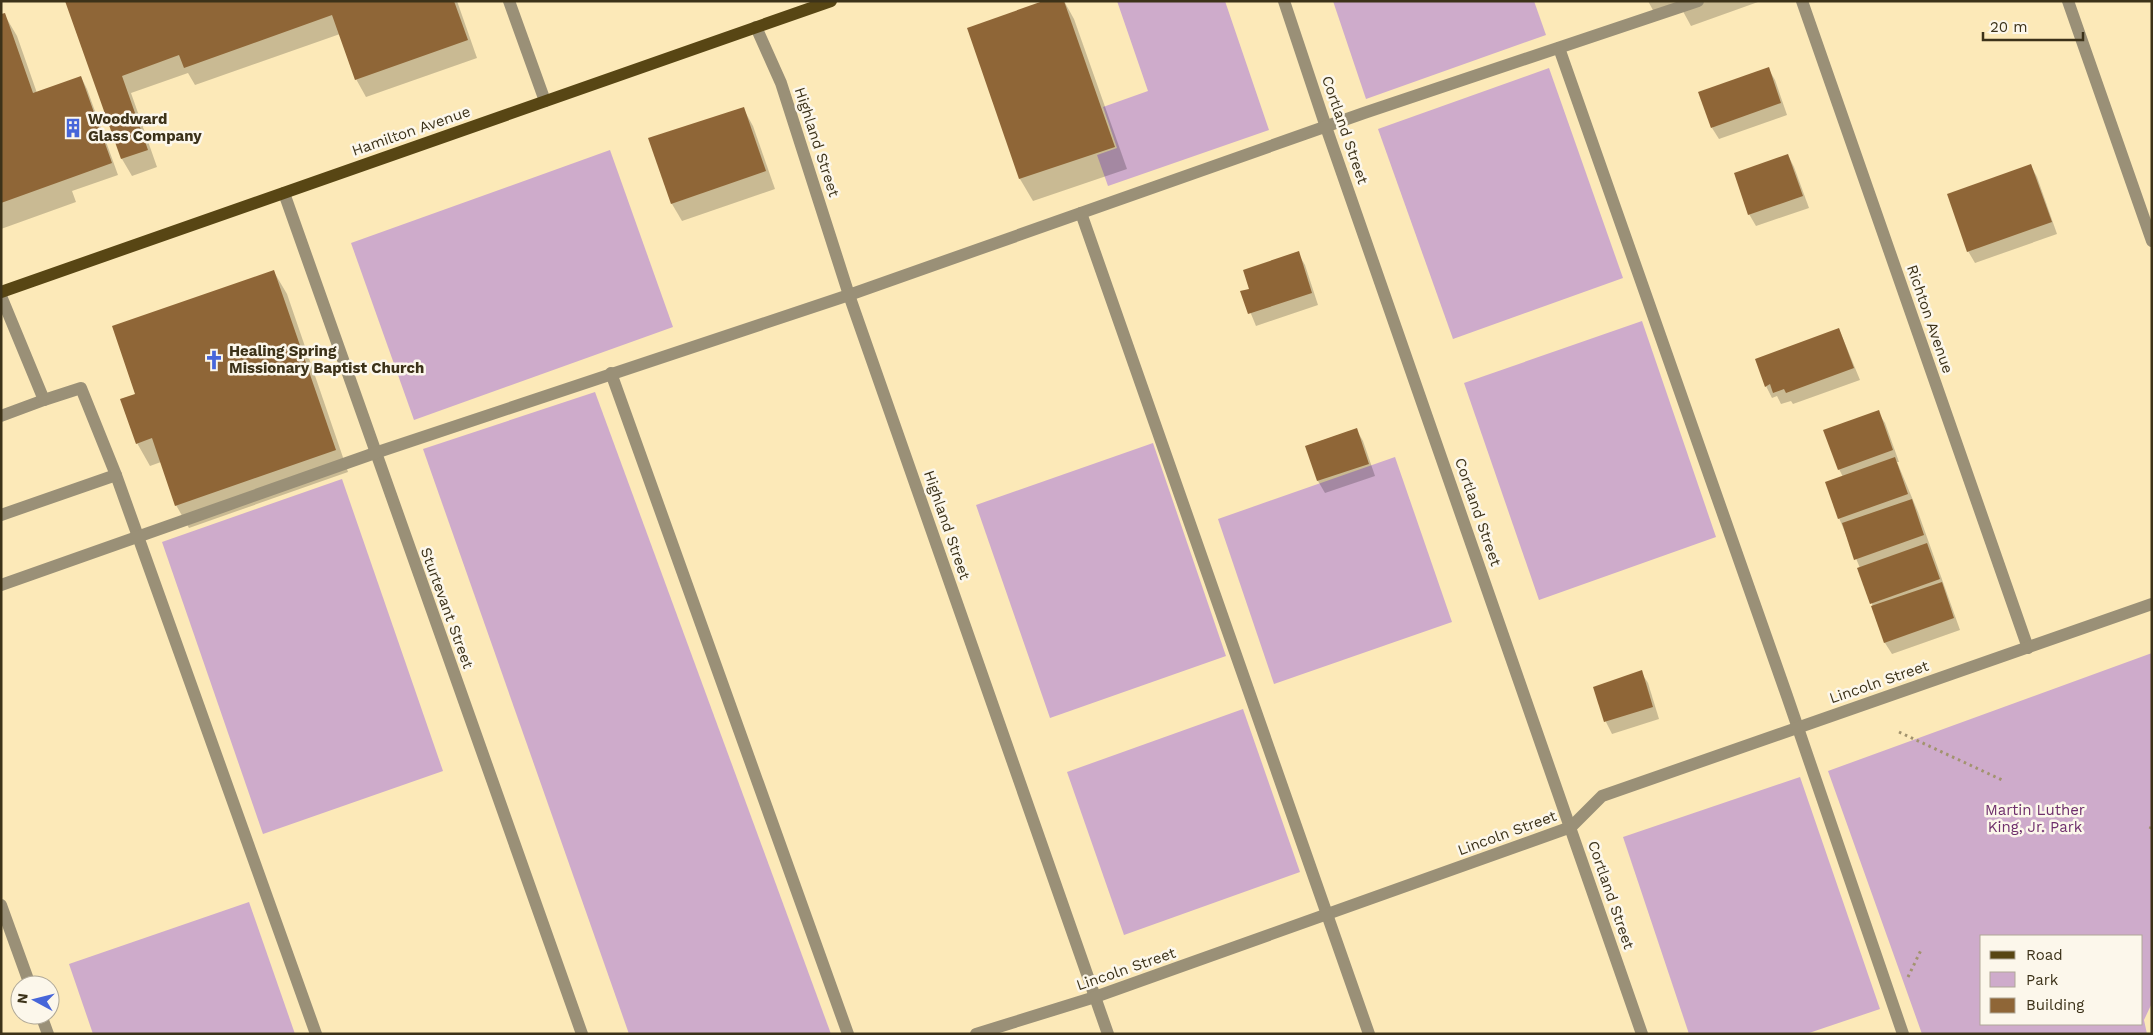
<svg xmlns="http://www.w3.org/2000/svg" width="2153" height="1035" viewBox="0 0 2153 1035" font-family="'Work Sans',sans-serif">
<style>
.green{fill:#ceabcb;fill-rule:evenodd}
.shadow{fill:#0003}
.building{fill:#8f6637}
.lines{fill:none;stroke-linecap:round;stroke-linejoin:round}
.path{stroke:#a2936e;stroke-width:3;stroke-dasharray:2.5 4;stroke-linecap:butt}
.minor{stroke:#9a9077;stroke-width:12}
.major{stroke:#584614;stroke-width:12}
.labels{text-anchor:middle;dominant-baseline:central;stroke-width:5;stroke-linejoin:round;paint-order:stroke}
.poi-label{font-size:15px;font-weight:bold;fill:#3c3219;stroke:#fcf7eb;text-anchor:start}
.street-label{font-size:15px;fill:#3c3219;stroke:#fcf7eb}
.park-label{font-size:15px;fill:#6e2f6c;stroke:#fcf7eb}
</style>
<rect width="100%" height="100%" fill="#fce9b8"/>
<g class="green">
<polygon points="1117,1 1225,1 1269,130 1108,186 1097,155 1117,148 1103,107 1148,91"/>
<polygon points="1333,1 1534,1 1546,35 1366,99"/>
<polygon points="1549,68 1623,278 1453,339 1378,129"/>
<polygon points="610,150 673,327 414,420 351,243"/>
<polygon points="1642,321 1716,537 1539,600 1464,383"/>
<polygon points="595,392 831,1034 629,1034 423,449"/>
<polygon points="1153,443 1226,656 1050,718 976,505"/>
<polygon points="1395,457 1452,622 1274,684 1218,519"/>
<polygon points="342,479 443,771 263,834 162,542"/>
<path d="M2152,653V1003L2144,1020L2147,1034H1922L1828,771ZM1982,936H2142V1024H1982Z"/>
<polygon points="1243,709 1300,872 1124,935 1067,772"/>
<polygon points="1800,777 1880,1009 1806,1034 1689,1034 1623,837"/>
<polygon points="249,902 295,1034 93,1034 69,964"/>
</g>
<g class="shadow">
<polygon points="66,1 457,1 477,58 366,97 356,79 340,34 195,85 188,73 131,93 157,167 132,176 122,159"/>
<polygon points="1047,1 1064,1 1074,19 1127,169 1033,201 1020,179 968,29"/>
<polygon points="1648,1 1758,1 1758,2 1691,26 1679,4 1654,12"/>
<polygon points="4,14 17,36 37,93 81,77 87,89 118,175 72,191 76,202 1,229 1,15"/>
<polygon points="1768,68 1775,80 1787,115 1719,139 1712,128"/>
<polygon points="743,108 753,126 775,189 682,221 672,204 650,139"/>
<polygon points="1788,155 1794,167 1809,208 1756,226 1749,214"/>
<polygon points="2031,166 2037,177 2057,234 1975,263 1968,251"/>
<polygon points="1298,253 1305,265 1318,305 1256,326 1242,292 1250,289"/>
<polygon points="274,272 287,294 348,472 189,528 176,505 161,462 150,466 137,443"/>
<polygon points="1839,329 1860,380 1793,404 1791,401 1781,404 1777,396 1772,398 1766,386"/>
<polygon points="1878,412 1885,423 1899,462 1897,462 1918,512 1960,630 1892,654 1885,643 1860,568 1839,518 1843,477 1839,469"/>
<polygon points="1356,429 1363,441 1375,476 1325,493 1318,481 1306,446"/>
<polygon points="1641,672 1648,683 1659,719 1612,734 1606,722 1594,688"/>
</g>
<g class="building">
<polygon points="65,1 454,1 468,40 355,80 332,15 184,68 179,55 122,76 148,150 121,159"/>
<polygon points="1043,1 1064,1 1115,147 1019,179 967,28"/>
<polygon points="5,13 33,93 81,76 112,163 1,203 1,14"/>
<polygon points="1769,67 1781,103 1711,128 1698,92"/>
<polygon points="744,107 766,171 671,204 648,138"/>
<polygon points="1788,154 1803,196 1748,215 1734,173"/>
<polygon points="2031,164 2052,222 1967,252 1947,194"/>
<polygon points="1299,251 1312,293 1248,314 1240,291 1249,289 1243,270"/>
<polygon points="274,270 336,450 175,506 152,438 136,444 120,399 135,394 112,326"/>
<polygon points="1839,328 1854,368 1786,393 1784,389 1773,393 1770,384 1765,387 1755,359"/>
<polygon points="1879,410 1893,450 1838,470 1823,430"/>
<polygon points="1357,428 1369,464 1317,481 1305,446"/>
<polygon points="1895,457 1908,494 1838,519 1825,482"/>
<polygon points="1912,499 1924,535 1854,560 1842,523"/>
<polygon points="1927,543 1940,579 1870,604 1857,568"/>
<polygon points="1942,582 1954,618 1884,643 1871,606"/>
<polygon points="1642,670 1653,707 1604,722 1593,687"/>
</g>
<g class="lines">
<g class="path">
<polyline points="1899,732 2002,780"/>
<polyline points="2150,829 2152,825"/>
<polyline points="1908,977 1921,950"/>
</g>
<g class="minor">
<polyline points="509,1 545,101"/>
<polyline points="1284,1 1326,127 1642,1034"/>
<polyline points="1802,1 2028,648"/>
<polyline points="2068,1 2152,241"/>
<polyline points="756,27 781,83 849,295 1108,1034"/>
<polyline points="1559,48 1787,696 1903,1034"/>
<polyline points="284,193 582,1034"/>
<polyline points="1081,213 1369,1034"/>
<polyline points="1,296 44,400 1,416"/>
<polyline points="611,373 848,1034"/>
<polyline points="116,475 316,1034"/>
<polyline points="1,515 116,475 81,388 44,400"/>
<polyline points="1,585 375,453 849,295 1364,113 1698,1"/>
<polyline points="1,905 30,985"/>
<polyline points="41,1015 48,1034"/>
<polyline points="976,1034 1095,997 1571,827 1602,796 2152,604"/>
</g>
<polyline class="major" points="1,292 831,1"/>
</g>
<defs>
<symbol id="building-bare" viewBox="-9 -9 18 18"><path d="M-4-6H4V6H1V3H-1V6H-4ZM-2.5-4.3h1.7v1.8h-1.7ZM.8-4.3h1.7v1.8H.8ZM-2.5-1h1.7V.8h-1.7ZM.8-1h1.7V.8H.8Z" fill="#4766d9" stroke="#fcf7eb" stroke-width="2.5" paint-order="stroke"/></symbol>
<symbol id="church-bare" viewBox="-9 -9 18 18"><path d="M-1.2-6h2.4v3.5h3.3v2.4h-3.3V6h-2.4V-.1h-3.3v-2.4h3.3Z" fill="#4766d9" stroke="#fcf7eb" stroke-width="2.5" paint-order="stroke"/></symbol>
</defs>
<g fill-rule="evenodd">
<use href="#building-bare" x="59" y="114" width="28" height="28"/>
<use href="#church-bare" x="200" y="346" width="28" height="28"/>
</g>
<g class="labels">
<g class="poi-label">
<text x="88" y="119">Woodward<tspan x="88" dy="17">Glass Company</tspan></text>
<text x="229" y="351">Healing Spring<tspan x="229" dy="17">Missionary Baptist Church</tspan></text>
</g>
<g class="street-label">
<text transform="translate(1345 130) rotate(71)">Cortland Street</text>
<text transform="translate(411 131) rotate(-19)">Hamilton Avenue</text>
<text transform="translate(817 142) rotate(72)">Highland Street</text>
<text transform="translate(1930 319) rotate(71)">Richton Avenue</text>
<text transform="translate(1478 512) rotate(71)">Cortland Street</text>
<text transform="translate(947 525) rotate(71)">Highland Street</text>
<text transform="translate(447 608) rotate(70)">Sturtevant Street</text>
<text transform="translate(1879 682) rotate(-19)">Lincoln Street</text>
<text transform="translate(1507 833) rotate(-20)">Lincoln Street</text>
<text transform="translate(1611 895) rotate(71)">Cortland Street</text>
<text transform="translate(1126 969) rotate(-19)">Lincoln Street</text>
</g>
<g class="park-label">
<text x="2035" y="810">Martin Luther<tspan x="2035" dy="17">King, Jr. Park</tspan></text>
</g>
</g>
<rect width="2153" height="1035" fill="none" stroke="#3c3219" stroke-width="5"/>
<rect x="1980" y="935" width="162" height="90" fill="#fcf7eb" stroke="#afa897"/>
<rect x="1990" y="951" width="25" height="8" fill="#584614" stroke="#afa897"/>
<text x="2026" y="960" font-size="15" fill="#3c3219">Road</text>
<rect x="1990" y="972" width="25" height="15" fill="#ceabcb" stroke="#afa897"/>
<text x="2026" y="985" font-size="15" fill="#3c3219">Park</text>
<rect x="1990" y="998" width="25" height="15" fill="#8f6637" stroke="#afa897"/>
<text x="2026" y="1010" font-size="15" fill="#3c3219">Building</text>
<g transform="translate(35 1000) rotate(277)"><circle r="24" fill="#fcf7eb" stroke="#afa897"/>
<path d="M0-4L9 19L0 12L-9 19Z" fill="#4766d9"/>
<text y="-8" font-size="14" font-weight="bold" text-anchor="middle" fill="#3c3219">N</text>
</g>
<path d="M1983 32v8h100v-8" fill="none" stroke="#3c3219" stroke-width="2.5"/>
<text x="1990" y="32" font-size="15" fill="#3c3219" stroke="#fcf7eb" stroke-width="4" paint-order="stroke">20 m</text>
</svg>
